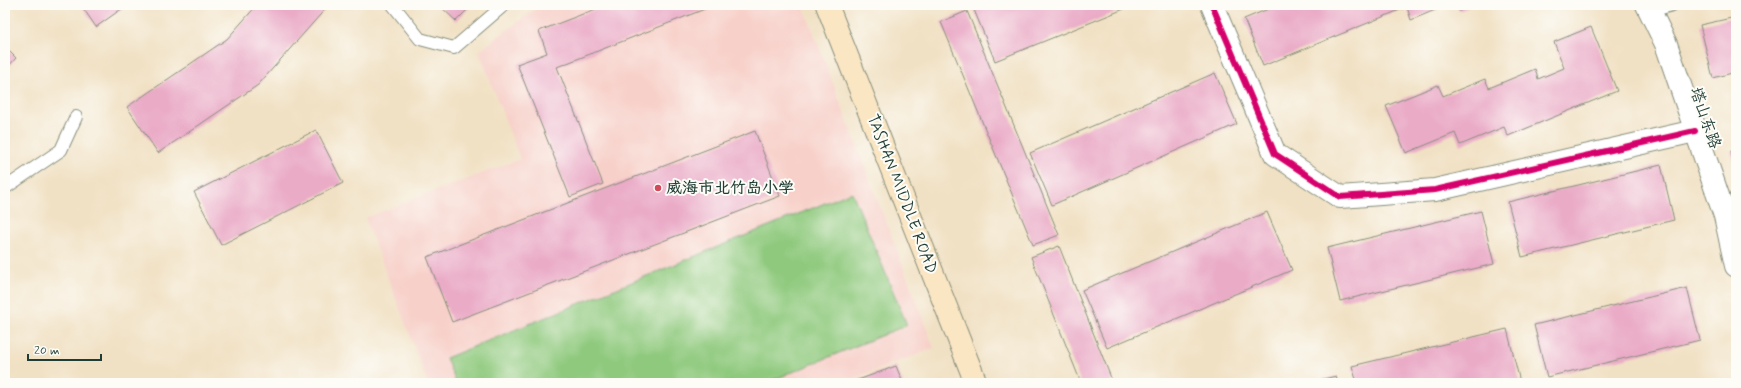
<svg xmlns="http://www.w3.org/2000/svg" width="1741" height="388" viewBox="0 0 1741 388" font-family="Mynerve,'LXGW WenKai TC',sans-serif">
<style>
.built{fill:#f7d0c9}
.green{fill:#8ec97d;stroke:#568358}
.building{fill:#eaabc7}
.lines{fill:none;stroke-linecap:round;stroke-linejoin:round}
.lane-casing{stroke:#888f7c;stroke-width:14}
.street-casing{stroke:#888f7c;stroke-width:24}
.secondary-casing{stroke:#888f7c;stroke-width:24}
.lane{stroke:#fff;stroke-width:12}
.street{stroke:#fff;stroke-width:22}
.secondary{stroke:#fbe6c4;stroke-width:22}
.cycleway-casing{stroke:#fdfcf7;stroke-width:8}
.cycleway{stroke:#d6006c;stroke-width:6}
.poi-dot{fill:#d1495b;stroke:#fdfcf7;stroke-width:1.5}
.labels{text-anchor:middle;dominant-baseline:central;stroke-width:4;stroke-linejoin:round;paint-order:stroke}
.street-label{font-size:16px;fill:#1f3d34;stroke:#fdfcf7}
.poi-label{font-size:16px;font-weight:bold;fill:#1f3d34;stroke:#fdfcf7;text-anchor:start}
</style>
<rect width="100%" height="100%" fill="#fdfcf7"/>
<filter id="ink" filterUnits="userSpaceOnUse"><feTurbulence type="fractalNoise" baseFrequency=".025" numOctaves="2"/><feDisplacementMap in="SourceGraphic" scale="8" xChannelSelector="R" yChannelSelector="G"/><feConvolveMatrix kernelMatrix="1 2 1 2 8 2 1 2 1" color-interpolation-filters="sRGB"/></filter>
<filter id="wash" filterUnits="userSpaceOnUse"><feTurbulence type="fractalNoise" baseFrequency=".012" numOctaves="4" result="noise"/><feDisplacementMap in="SourceGraphic" scale="16" xChannelSelector="R" yChannelSelector="G"/><feGaussianBlur stdDeviation="0.9" result="paint"/><feColorMatrix in="noise" values="0 0 0 0 0 0 0 0 0 0 0 0 0 0 0 0 0 1.4 0 .05"/><feComposite in="paint" operator="in"/></filter>
<g filter="url(#wash)">
<rect width="100%" height="100%" fill="#f1e1c4"/>
<polygon class="built" points="541,5 803,5 934,348 842,383 428,383 365,218 520,159 479,51"/>
<polygon class="green" points="852,192 907,325 766,383 456,383 446,358"/>
<g id="blocks">
<g class="building">
<polygon points="81,5 127,5 96,27"/>
<polygon points="257,5 328,6 258,85 158,153 127,107 227,39"/>
<polygon points="439,5 472,5 456,21"/>
<polygon points="606,5 715,5 557,67 603,184 570,197 517,64 547,53 539,31"/>
<polygon points="972,5 1134,5 995,61"/>
<polygon points="1278,5 1447,5 1411,20 1407,7 1263,66 1244,19"/>
<polygon points="1457,5 1473,5 1459,11"/>
<polygon points="967,11 1059,235 1033,245 941,22"/>
<polygon points="1736,17 1736,72 1713,78 1700,25"/>
<polygon points="1591,27 1617,91 1508,136 1504,127 1460,145 1455,133 1406,153 1386,106 1438,85 1443,96 1485,79 1489,88 1535,69 1538,79 1564,68 1554,42"/>
<polygon points="5,47 16,58 5,70"/>
<polygon points="1215,73 1237,124 1052,205 1030,153"/>
<polygon points="316,130 343,183 221,245 194,192"/>
<polygon points="755,131 780,196 452,322 427,257"/>
<polygon points="1736,150 1736,169 1735,169 1731,151"/>
<polygon points="1661,165 1674,220 1522,257 1508,202"/>
<polygon points="1481,211 1494,264 1340,301 1327,248"/>
<polygon points="1267,212 1292,270 1107,348 1082,290"/>
<polygon points="1059,246 1113,383 1081,383 1031,257"/>
<polygon points="1687,288 1700,340 1547,377 1534,325"/>
<polygon points="1507,329 1520,382 1357,383 1352,366"/>
<polygon points="896,366 903,383 850,383"/>
<polygon points="1336,376 1338,383 1311,383 1311,382"/>
</g>
</g>
</g>
<g filter="url(#ink)">
<use href="#blocks" fill-opacity="0" stroke="#888f7c" stroke-width="1"/>
<g class="lines">
<defs>
<g id="lane">
<polyline points="393,5 420,39 454,48 504,5"/>
<polyline points="1650,11 1672,5"/>
<polyline points="5,188 61,150 76,117"/>
</g>
<g id="street">
<polyline points="1212,5 1275,154 1340,197 1435,190 1695,131"/>
<polyline points="1647,5 1666,44 1725,216 1736,266"/>
</g>
<polyline id="secondary" points="827,5 976,383"/>
</defs>
<use href="#lane" class="lane-casing"/>
<use href="#street" class="street-casing"/>
<use href="#secondary" class="secondary-casing"/>
<use href="#lane" class="lane"/>
<use href="#street" class="street"/>
<use href="#secondary" class="secondary"/>
<defs>
<polyline id="cycleway" points="1212,5 1275,154 1340,197 1435,190 1695,131"/>
</defs>
<use href="#cycleway" class="cycleway-casing"/>
<use href="#cycleway" class="cycleway"/>
</g>
</g>
<circle class="poi-dot" cx="658" cy="188" r="4"/>
<g class="labels">
<g class="street-label">
<text transform="translate(1705 118) rotate(71)">塔山东路</text>
<text transform="translate(902 194) rotate(69)">TASHAN MIDDLE ROAD</text>
</g>
<g class="poi-label">
<text x="666" y="188">威海市北竹岛小学</text>
</g>
</g>
<rect width="1741" height="388" fill="none" stroke="#fdfcf7" stroke-width="20"/>
<path d="M28 354v6h73v-6" fill="none" stroke="#1f3d34" stroke-width="2"/>
<text x="34" y="354" font-size="12" fill="#1f3d34" stroke="#fdfcf7" stroke-width="3" paint-order="stroke">20 m</text>
</svg>
